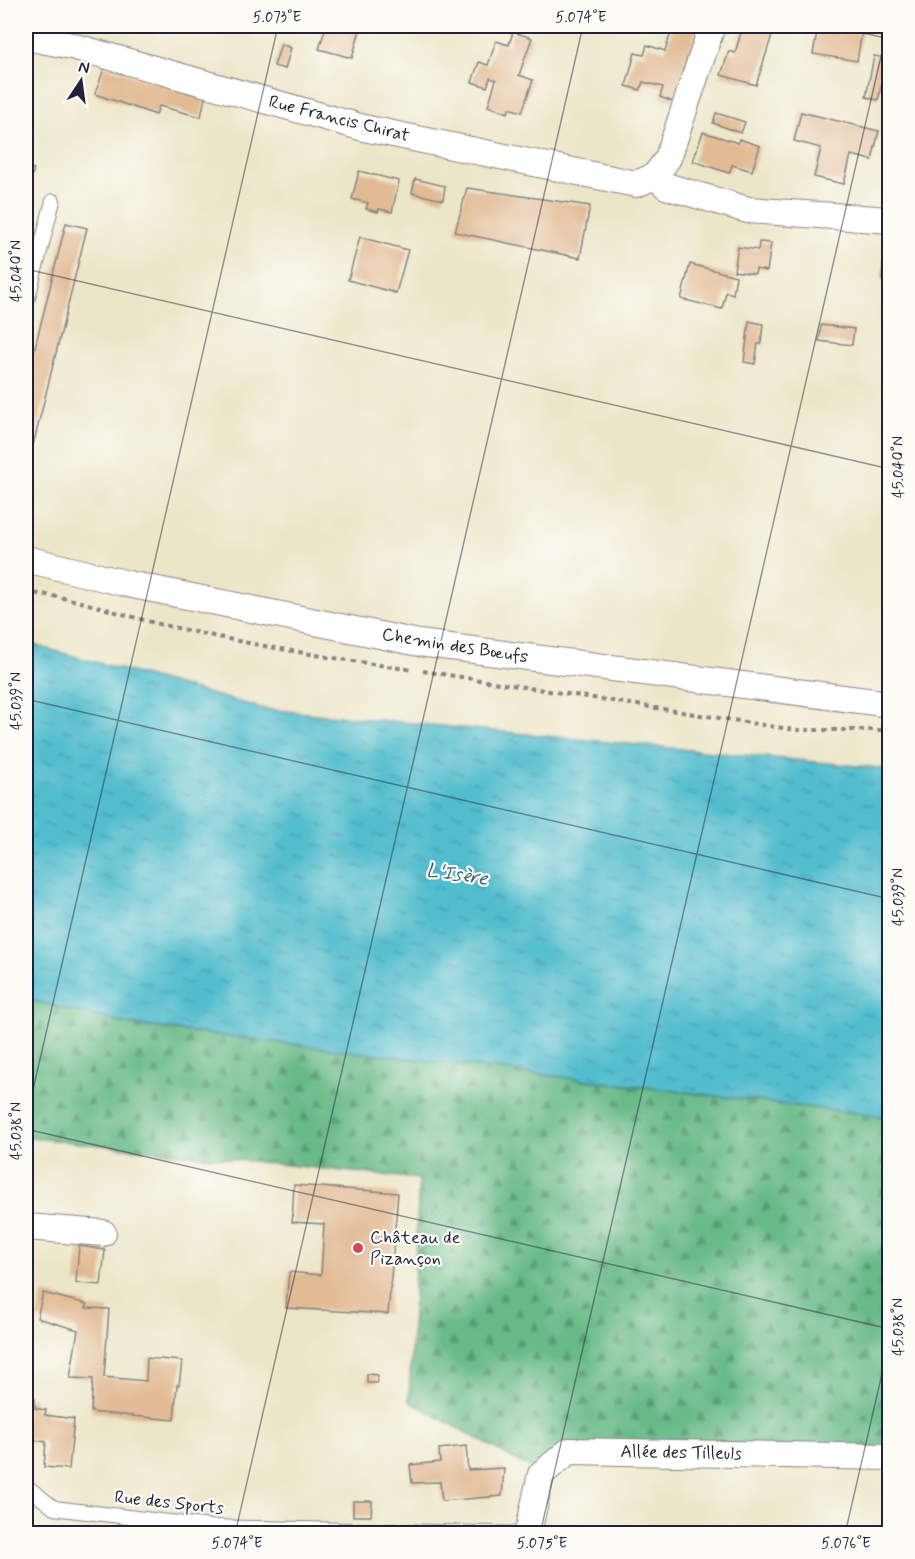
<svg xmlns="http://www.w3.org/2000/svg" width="915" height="1559" viewBox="0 0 915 1559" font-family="Mynerve,sans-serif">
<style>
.forest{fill:url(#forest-firs);stroke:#446e61;stroke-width:1.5}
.water{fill:url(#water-ripples);stroke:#3a7084;stroke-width:1.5}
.building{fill:#e2bb95}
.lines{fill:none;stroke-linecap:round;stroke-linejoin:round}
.lane-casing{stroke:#878482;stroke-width:16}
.street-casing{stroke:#878482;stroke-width:28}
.path{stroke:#878482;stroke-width:4;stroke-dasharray:4.5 4.5;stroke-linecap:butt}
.lane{stroke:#fff;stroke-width:14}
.street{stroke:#fff;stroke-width:26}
.ticks{fill:none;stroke:#22223b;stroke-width:1.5;stroke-opacity:0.45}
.poi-dot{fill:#d1495b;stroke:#fdfcf7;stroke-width:2}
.labels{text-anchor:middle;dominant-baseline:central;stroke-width:4.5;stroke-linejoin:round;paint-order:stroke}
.street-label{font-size:18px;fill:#22223b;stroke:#fdfcf7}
.poi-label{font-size:18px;fill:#22223b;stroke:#fdfcf7;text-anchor:start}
.water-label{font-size:20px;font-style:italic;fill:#356075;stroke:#fdfcf7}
.neatline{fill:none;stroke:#22223b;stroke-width:2}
.ticks-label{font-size:15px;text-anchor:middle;fill:#22223b}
</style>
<defs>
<pattern id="forest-firs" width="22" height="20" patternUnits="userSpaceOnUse" patternTransform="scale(1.5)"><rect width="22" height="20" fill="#67ba87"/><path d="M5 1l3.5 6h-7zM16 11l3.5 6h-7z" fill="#549770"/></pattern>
<pattern id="water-ripples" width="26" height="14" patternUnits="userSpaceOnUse" patternTransform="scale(1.5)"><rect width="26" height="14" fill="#52bdcd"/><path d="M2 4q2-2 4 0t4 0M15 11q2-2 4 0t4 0" fill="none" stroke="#4499a8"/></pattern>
</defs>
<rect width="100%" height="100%" fill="#fdfcf7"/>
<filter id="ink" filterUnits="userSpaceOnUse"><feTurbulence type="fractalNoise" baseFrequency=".0167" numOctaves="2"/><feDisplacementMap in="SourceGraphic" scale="12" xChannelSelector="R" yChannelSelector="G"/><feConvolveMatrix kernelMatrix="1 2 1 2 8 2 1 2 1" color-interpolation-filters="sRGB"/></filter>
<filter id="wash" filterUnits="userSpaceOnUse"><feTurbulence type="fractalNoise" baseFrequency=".008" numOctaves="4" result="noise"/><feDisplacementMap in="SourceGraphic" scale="24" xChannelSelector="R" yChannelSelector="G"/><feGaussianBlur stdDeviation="1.35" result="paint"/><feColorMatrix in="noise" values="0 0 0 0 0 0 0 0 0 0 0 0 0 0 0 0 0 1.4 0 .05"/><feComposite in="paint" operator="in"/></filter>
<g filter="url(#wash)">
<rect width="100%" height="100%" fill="#ece6c8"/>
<polygon class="forest" points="26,999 127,1024 889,1117 889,1457 569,1451 541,1474 409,1401 419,1179 26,1137"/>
<polygon class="water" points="26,643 264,709 889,769 889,1117 127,1024 26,999"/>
<g id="blocks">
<g class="building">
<polygon points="326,26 361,26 352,58 319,49"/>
<polygon points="673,26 698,26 673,102 660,97 663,87 643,82 640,90 626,86 635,53 644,55 647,45 665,51"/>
<polygon points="743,26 775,26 756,85 721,75 729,51 735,53"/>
<polygon points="818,26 863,26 857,61 813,54"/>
<polygon points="513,32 532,38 519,75 533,80 522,112 509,108 508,113 488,106 496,80 490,78 487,87 472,82 479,62 488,65 496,41 509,45"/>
<polygon points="281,44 291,48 285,69 274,66"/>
<polygon points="874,56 890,59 890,85 882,83 878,100 866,97"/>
<polygon points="105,66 155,83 205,97 201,117 159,106 156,115 95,94"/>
<polygon points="801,112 879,131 872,160 851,155 844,184 814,177 821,148 794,141"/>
<polygon points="716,113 745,122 741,133 713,123"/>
<polygon points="703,132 738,143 739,139 760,146 752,171 732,165 729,173 693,161"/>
<polygon points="26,166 34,169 26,195"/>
<polygon points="359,171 399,181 392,212 379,209 378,212 366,209 368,203 352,199"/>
<polygon points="415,179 445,186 443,200 412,193"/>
<polygon points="467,188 590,206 580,258 455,232"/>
<polygon points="66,223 87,228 26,474 26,383"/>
<polygon points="886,235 890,235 890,281 882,280"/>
<polygon points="360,237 408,250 396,293 348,280"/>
<polygon points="759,242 771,243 767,271 756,269 755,274 734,271 738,247 758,250"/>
<polygon points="690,264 736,276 733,294 726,292 722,309 681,299"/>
<polygon points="749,321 763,324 761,344 758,344 755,364 744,362"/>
<polygon points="821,325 854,329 852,345 819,341"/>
<polygon points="294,1185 398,1193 388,1314 286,1308 289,1272 321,1275 324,1224 292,1222"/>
<polygon points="79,1246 105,1250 101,1285 76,1283"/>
<polygon points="43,1293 87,1304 86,1308 109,1309 104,1377 146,1381 147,1358 182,1361 179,1385 177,1385 174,1420 91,1412 93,1379 70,1378 78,1330 37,1318"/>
<polygon points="367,1374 377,1375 377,1383 367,1383"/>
<polygon points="26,1398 35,1399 35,1408 46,1410 45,1415 74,1419 69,1469 44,1467 46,1442 26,1439"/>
<polygon points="466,1446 468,1470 504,1468 502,1496 442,1501 440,1482 412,1483 410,1465 440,1462 439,1449"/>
<polygon points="353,1501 372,1501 371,1516 353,1516"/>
</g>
</g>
</g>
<g filter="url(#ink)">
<use href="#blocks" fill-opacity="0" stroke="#878482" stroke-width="1.5"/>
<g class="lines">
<defs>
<g id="lane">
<polyline points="26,305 53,201"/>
<polyline points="26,1486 54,1508 210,1527 533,1534"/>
</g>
<g id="street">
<polyline points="26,37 72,46 364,128 636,184 655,176"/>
<polyline points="655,176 666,186 748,210 890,220"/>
<polyline points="655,176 668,158 712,26"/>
<polyline points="26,559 128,584 419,643 890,704"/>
<polyline points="26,1227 103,1233"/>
<polyline points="528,1533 541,1474 569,1451 890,1457"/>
</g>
</defs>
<use href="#lane" class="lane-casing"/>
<use href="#street" class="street-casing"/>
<g class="path">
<path d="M26,593C74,595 121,616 168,626C249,645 331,658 413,670"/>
<polyline points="423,671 795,730 882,730"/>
</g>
<use href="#lane" class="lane"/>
<use href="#street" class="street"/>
</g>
</g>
<path class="ticks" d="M832,26L890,39M26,269L890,469M26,699L890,899M26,1120L278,26M26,1129L890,1329M235,1534L583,26M540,1534L888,26M845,1534L890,1339"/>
<circle class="poi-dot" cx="358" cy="1248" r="6"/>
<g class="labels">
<g class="street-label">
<text transform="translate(339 119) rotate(14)">Rue Francis Chirat</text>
<text transform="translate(455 646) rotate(9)">Chemin des Bœufs</text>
<text transform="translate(681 1453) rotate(1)">Allée des Tilleuls</text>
<text transform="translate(169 1503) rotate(6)">Rue des Sports</text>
</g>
<g class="poi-label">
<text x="370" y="1238">Château de<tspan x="370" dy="21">Pizançon</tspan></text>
</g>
<g class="water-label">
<text transform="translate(457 875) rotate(8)">L'Isère</text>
</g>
</g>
<rect width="915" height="1559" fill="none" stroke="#fdfcf7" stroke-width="66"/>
<g transform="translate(81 81) rotate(13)" stroke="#fdfcf7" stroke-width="4.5" paint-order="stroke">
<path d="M0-4.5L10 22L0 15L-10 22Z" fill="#22223b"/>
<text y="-9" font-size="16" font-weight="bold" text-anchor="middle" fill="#22223b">N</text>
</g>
<rect x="33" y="33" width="849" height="1493" class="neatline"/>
<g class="ticks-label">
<text x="277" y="22">5.073°E</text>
<text x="581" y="22">5.074°E</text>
<text transform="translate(16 271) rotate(-90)" y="5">45.040°N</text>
<text transform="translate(898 467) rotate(-90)" y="5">45.040°N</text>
<text transform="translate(16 701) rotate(-90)" y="5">45.039°N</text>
<text transform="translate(898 897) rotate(-90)" y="5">45.039°N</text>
<text transform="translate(16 1131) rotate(-90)" y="5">45.038°N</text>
<text transform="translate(898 1327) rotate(-90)" y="5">45.038°N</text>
<text x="237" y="1548">5.074°E</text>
<text x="542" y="1548">5.075°E</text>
<text x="846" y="1548">5.076°E</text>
</g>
</svg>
